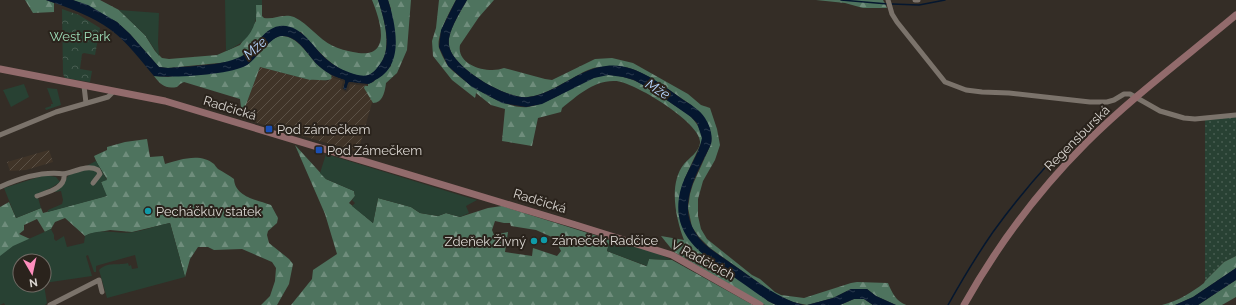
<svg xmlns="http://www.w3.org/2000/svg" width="1236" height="305" viewBox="0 0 1236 305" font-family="Raleway,sans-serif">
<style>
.industrial{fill:url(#industrial-furrows)}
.grass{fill:url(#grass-dots)}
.forest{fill:url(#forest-firs);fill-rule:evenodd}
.park{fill:url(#park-crowns)}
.garden{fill:#284133}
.water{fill:url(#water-ripples)}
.pier{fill:#342d26}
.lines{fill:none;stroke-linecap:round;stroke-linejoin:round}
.stream{stroke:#05172f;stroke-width:1.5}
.street{stroke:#7b736b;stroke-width:5}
.secondary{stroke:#926b6c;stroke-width:7}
.transit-dot{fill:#1a4fb4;stroke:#2a231c;stroke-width:1.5}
.culture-dot{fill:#0f9aa8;stroke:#2a231c;stroke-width:1.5}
.labels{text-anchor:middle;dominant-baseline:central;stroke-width:4;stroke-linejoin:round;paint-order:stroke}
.park-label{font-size:13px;fill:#9edfba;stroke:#2a231c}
.street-label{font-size:13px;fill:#dbd7d2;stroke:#2a231c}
.poi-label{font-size:13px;fill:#dbd7d2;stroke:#2a231c;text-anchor:start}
.water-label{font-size:14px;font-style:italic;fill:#b6d5ff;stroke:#2a231c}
</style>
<defs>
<pattern id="industrial-furrows" width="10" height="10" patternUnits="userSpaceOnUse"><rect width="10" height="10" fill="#403428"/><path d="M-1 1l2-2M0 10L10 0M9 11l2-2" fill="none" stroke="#5b5146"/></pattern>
<pattern id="grass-dots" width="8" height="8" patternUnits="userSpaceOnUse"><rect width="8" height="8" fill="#284133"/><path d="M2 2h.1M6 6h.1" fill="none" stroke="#475c50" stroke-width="1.8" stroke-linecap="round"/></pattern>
<pattern id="forest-firs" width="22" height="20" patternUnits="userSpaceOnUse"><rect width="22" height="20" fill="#4e735e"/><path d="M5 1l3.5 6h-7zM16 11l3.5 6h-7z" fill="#6f8d7c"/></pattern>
<pattern id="park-crowns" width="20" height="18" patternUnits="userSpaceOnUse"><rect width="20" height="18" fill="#284133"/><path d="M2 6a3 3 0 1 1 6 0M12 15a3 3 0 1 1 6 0" fill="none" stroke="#475c50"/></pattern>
<pattern id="water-ripples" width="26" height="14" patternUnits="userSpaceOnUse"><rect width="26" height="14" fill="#05172f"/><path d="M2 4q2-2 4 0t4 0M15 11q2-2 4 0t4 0" fill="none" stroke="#29384c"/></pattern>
</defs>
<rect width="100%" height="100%" fill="#342d26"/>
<g class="industrial">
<polygon points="260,67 310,80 317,79 328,81 331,79 332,76 365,85 373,99 358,152 240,118 244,110"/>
<polygon points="49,150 53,162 26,170 10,171 7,162"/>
</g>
<polygon class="grass" points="1236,117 1236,256 1224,262 1205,281 1205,120"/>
<g class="forest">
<polygon points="25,0 46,0 54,3 54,12 33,13"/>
<path d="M73,0H100L119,10L145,35L155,51L162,58L169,59L217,55L240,45L256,21V5H262V16L264,18C274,20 283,13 294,17C309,24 318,39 333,46C339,49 347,51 353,52C393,61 381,22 372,0H378C383,15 388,33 386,48C386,58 376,75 365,76C358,77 345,72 339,68C324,59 313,45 301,32L268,31L242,57L229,62L168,68L159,67L130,34L117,22Z"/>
<path d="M388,0H411L407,50L397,73L386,83C385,91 383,103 373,103L364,88L365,85L373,82L391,66V9Z"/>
<path d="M439,0H456C450,11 436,36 439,48C441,53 445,62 449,67C464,83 505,110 528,107C556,103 584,75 609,75C617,75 625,77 633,80C648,86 661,96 674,105C680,109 686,112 691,117C697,123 703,133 702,141L684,180V231L768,301L776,305H765L674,252L661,236L684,240C676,219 668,184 684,164C689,158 699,152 700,143C703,124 633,81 615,81C594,80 577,96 562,108L561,112L538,118L532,146L502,141L505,109L491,105L476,93L475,98L452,80L433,56L432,41L436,28Z"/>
<path d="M467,0H494L479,17L460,45C456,66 489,74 504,68L545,79L552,80L595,59L612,58L633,63L688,94L701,105L710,108L717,129L720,145L715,160L703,181L698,199V216L701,229L707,239L752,275L760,279L775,292L781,295L804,298L851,283L857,282L888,283C892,293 896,301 906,305H896L876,296L867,289H851L833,298L807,305L793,302L773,293L710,248L699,237L692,227L688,208L690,194L693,184L711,144C714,126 701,112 687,102C672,92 642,69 624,67C616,67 598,66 591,69C587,70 583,72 580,74C564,82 546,95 528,97C507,100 451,67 449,45C447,32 461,11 467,0Z"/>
<polygon points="816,0 883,0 887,8 863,8 845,3"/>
<path d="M280,36C298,35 307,55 319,66C323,70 328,72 332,76L331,79C325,82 317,79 310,80L260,67L244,110L241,107L240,99L184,82L180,84L177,87C165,89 161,85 154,76L168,77L247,65L273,39Z"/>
<path d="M147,139L150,157L163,156L165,164C179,160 200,152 214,164C215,165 216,167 218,169C223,172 229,175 234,179C235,197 257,200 271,205L278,218L277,223L268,231L267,235L269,243L289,259L293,264L289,284L277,305H261L270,296L275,281L276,268L272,262L242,249L214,250L208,247H198L190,259L185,277L170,223L132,232L110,230L89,234L85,236L65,218L55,222L51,229L45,232L37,219L24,225V230L19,234L30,239L20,261L0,283V207L9,202L16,218L41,208L43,213L106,196L101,182L107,179L97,163L94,156L107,150V147L125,142Z"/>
<path d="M295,145L326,179L354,191L355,196L349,203L373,223L378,198L411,207L420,213L438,216L446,213L460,217L488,208L502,206L610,240L607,251L646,266L649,259L672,260L753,305H291L312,279L313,270L337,254L325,214ZM495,221L504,223H510L511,226L536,230L554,238L561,251L557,256L533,248L532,256L505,252L508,232L494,235L492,230Z"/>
<path d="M1236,256V268L1193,297L1175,305H1162C1178,301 1191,293 1204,283L1205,281L1224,262Z"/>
<polygon points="1236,280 1236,297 1222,305 1198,305"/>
<polygon points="854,299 864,299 873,305 840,305"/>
</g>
<polygon class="park" points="62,9 79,15 100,28 95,55 84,53 82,54 80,69 92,71 90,82 65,78 63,74"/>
<g class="garden">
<path d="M225,0H262V5H256C256,10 257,17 255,22C251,37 240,45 226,51Z"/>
<polygon points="119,10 159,13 158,43 159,56 145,35"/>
<polygon points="24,84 29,97 11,107 3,90"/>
<polygon points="47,88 57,89 61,105 46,110 45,108 51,106 51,104 53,104"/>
<polygon points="326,154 466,197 477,200 466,206 469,213 460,217 446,213 438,216 420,213 411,207 378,198 373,223 352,206 355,203 352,200 355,196 354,191 326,179 320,173"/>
<polygon points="96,161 107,180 101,182 107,196 48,212 48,210 62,204 63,200 61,191 55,192 55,191 69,175"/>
<polygon points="45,175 56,177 60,182 51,188 37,194 41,208 16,218 4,188"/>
<path d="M170,223L185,277L107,298L99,270C108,261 118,266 128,263L129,266L131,265L132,269L138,268L135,255L99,265L96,266V272H94L88,255L86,256L92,276L44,283V261H20V285H44L47,303L45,305H5L4,303L0,305V256L13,246L51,229L54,235V239L56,241L64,236L67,247L84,243L85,236C100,227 117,235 134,232C146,230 158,225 170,223Z"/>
<polygon points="610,240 654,252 672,260 649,259 647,266 607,251"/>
</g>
<g class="water">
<path d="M46,0H73L88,5L117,22L130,34L159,67L168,68C189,66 221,66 240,57C255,51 262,28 280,26C301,24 312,46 325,58C334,66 344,71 354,74C368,78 372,75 380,64C393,47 384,19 378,0H388C396,25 405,66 375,80C373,82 370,84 367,84C361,86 355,82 349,82L346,90L343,89L345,82L344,80C335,77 327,73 320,67C308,57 301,38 284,36C271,34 257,59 247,65C231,75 173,78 154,76C141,61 128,43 111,30C92,16 69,8 46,0Z"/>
<path d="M456,0H467C461,11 447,32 449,45C451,67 507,100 528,97C556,94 577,69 606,66C634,62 661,84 682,99C690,104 700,110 705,118C710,126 713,135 711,144C702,164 687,187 688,210C688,219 693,230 699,238C709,250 723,257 735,266C757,281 778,299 804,305H776L768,301C755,292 741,282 728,273C698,252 671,233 680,192C684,174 699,156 702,138L697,123L691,117L655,92L634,80L623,77L608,75L594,78L542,104L526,107L502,103L472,87L448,66L439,47L441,30Z"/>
<polygon points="1236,268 1236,280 1198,305 1175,305 1193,297"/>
<polygon points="851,289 867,289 876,296 896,305 873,305 864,299 854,299 840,305 807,305 833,298"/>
</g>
<polygon class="pier" points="332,76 345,80 343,89 346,90 348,83 350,82 368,84 368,86 350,84 348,91 346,92 341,89 343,81 331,77"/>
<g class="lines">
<g class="stream">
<polyline points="841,0 888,4"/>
<polyline points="892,4 919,5 945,0"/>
<path d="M948,305C962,280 977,255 993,232C1021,193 1052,158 1086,125"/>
</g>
<g class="street">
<polyline points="888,0 892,14 897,22 945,82 966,90 982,92 1009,93 1090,102 1107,102 1114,100 1124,94 1130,94 1160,111 1184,118 1195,119 1236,115"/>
<polyline points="915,0 918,0"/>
<polyline points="84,86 86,103"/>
<polyline points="0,135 56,112 108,97 114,91"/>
<path d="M64,174C75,172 87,164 98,170L100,174L93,183"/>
<path d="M0,187C20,178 42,171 64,174C66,188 48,192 37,196"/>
<polyline points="50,305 99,280 102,292"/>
</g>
<g class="secondary">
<polyline points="0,69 165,101 576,225 672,255 760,305"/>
<path d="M964,305C997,246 1038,191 1086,143C1132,97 1186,57 1236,15"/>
</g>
</g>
<g class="transit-dot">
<rect x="265" y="125" width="8" height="8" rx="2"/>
<rect x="315" y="146" width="8" height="8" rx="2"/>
</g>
<g class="culture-dot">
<circle cx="148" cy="211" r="4"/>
<circle cx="544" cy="240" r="4"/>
<circle cx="534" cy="241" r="4"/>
</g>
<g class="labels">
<g class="park-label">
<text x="80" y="36">West Park</text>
</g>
<g class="street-label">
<text transform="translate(230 108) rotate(17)">Radčická</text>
<text transform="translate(1077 138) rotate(-45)">Regensburská</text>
<text transform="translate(540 201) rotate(17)">Radčická</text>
<text transform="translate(703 260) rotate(28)">V Radčicích</text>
</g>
<g class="poi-label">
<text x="277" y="129">Pod zámečkem</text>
<text x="327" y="150">Pod Zámečkem</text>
<text x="156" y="211">Pecháčkův statek</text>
<text x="552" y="240">zámeček Radčice</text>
<text x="526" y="241" text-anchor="end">Zdeňek Živný</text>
</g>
<g class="water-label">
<text transform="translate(255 48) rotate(-42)">Mže</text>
<text transform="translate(658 89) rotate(32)">Mže</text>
</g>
</g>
<g transform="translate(32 273) rotate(171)"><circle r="19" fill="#2a231c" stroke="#716b65"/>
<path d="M0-3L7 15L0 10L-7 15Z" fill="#fe8ebd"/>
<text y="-6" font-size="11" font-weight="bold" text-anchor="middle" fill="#dbd7d2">N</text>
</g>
</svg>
